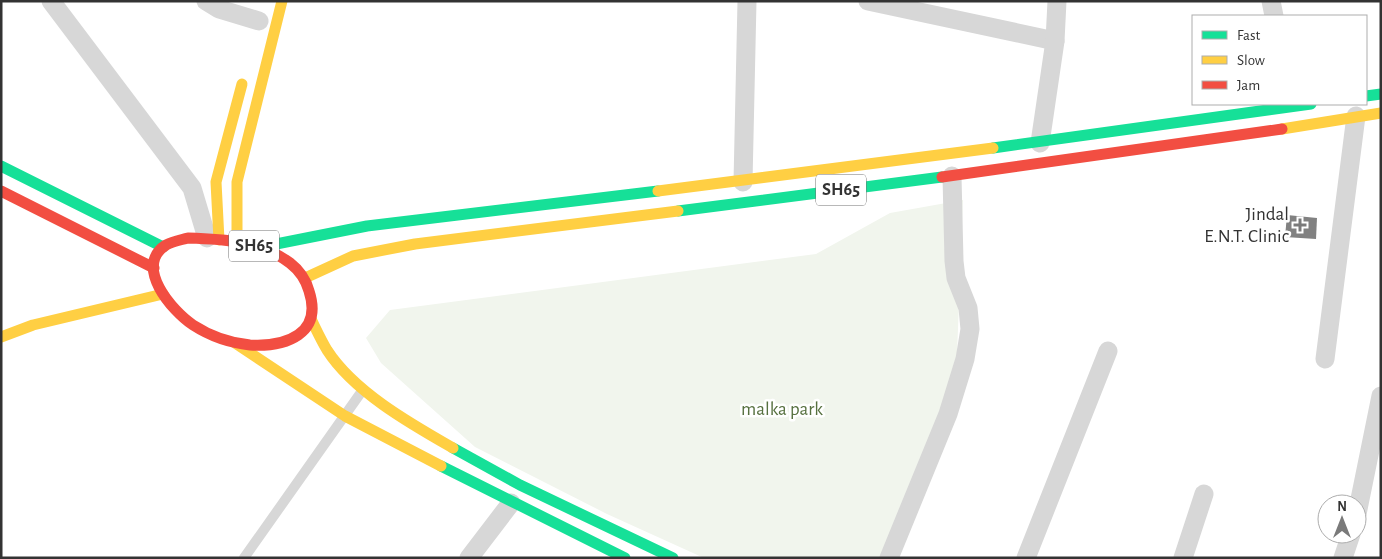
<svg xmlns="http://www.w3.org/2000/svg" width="1382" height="559" viewBox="0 0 1382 559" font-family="'Alegreya Sans',sans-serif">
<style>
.green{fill:#f1f5ed}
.building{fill:#818181}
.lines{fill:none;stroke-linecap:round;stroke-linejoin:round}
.lane{stroke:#d7d7d7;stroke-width:10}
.street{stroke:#d7d7d7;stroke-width:19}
.fast{stroke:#16e098;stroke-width:11}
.slow{stroke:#ffcf43;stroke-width:11}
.jam{stroke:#f24e42;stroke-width:11}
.poi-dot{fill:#7a7a7a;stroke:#fff;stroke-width:2}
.labels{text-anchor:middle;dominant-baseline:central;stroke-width:5;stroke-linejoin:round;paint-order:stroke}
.shield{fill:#fff;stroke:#707070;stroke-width:1}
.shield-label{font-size:18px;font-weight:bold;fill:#333}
.poi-label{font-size:19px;fill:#333;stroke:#fff;text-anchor:end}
.park-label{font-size:19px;fill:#56703f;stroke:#fff}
</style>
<rect width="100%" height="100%" fill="#fff"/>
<polygon class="green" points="963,200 956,380 887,558 704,558 607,514 475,447 381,363 366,338 390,310 816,254 890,213"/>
<polygon class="building" points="1287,215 1317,218 1316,239 1285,237"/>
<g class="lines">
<polyline class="lane" points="244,558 362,391"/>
<g class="street">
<polyline points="51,1 192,188 207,238"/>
<polyline points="206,1 219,9 259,21"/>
<polyline points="868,1 1055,41"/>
<polyline points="1271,1 1274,16"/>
<polyline points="1040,143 1055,41 1057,1"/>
<polyline points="743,182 747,1"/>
<polyline points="1325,359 1356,116"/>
<polyline points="1357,514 1381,396"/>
<polyline points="469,558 511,503"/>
<polyline points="889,558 948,414 965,359 970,329 968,308 956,278 954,261 952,176"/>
<polyline points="1026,558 1108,351"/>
<polyline points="1183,558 1204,494"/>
<polyline points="1343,558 1351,534"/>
</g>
<g class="fast">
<polyline points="1366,96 1381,94"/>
<polyline points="993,148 1311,104"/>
<polyline points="1,166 163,247"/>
<polyline points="678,211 942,177"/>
<polyline points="261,247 367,226 658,191"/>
<polyline points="453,448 520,485 673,558"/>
<polyline points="441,466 625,558"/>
</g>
<g class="slow">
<polyline points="1282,129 1381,113"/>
<polyline points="658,191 993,148"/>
<polyline points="219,240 216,182 242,84"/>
<polyline points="237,241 237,182 282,1"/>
<polyline points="305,278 353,256 415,244 678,211"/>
<path d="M311,319C316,329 321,340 327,350C354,392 411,424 453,448"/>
<polyline points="1,337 33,325 163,294"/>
<polyline points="235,343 345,416 441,466"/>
</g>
<g class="jam">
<polyline points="942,177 1282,129"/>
<polyline points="1,191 154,268"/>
<path d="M188,238C223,239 261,241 290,263C299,270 306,280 309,291C323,334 286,347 250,345C230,343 210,336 193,325C172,311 133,266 166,245C173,241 181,240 188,238Z"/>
</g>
</g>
<path class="poi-dot" d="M1297.5 217.5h5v5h5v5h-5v5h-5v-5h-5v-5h5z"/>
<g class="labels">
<g class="shield">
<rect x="816" y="174.5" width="50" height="31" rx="4"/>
<rect x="229" y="230.5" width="50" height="31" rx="4"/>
</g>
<g class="shield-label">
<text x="841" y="190">SH65</text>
<text x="254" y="246">SH65</text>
</g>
<g class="poi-label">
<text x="1289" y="214">Jindal<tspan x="1289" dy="22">E.N.T. Clinic</tspan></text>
</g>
<g class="park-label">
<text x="782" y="409">malka park</text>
</g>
</g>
<rect width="1382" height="559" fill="none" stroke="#333333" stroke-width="5"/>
<rect x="1192" y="15" width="175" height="90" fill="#ffffff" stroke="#adadad"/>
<rect x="1202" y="31" width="25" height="8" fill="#16e098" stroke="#adadad"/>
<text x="1237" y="40" font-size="15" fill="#333333">Fast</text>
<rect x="1202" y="56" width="25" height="8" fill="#ffcf43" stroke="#adadad"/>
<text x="1237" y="65" font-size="15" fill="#333333">Slow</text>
<rect x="1202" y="81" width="25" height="8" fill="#f24e42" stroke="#adadad"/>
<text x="1237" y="90" font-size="15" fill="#333333">Jam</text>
<g transform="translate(1342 519)"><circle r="24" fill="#ffffff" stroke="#adadad"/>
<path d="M0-4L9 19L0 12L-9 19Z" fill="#7a7a7a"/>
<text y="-8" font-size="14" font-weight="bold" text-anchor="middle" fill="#333333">N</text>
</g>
</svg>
